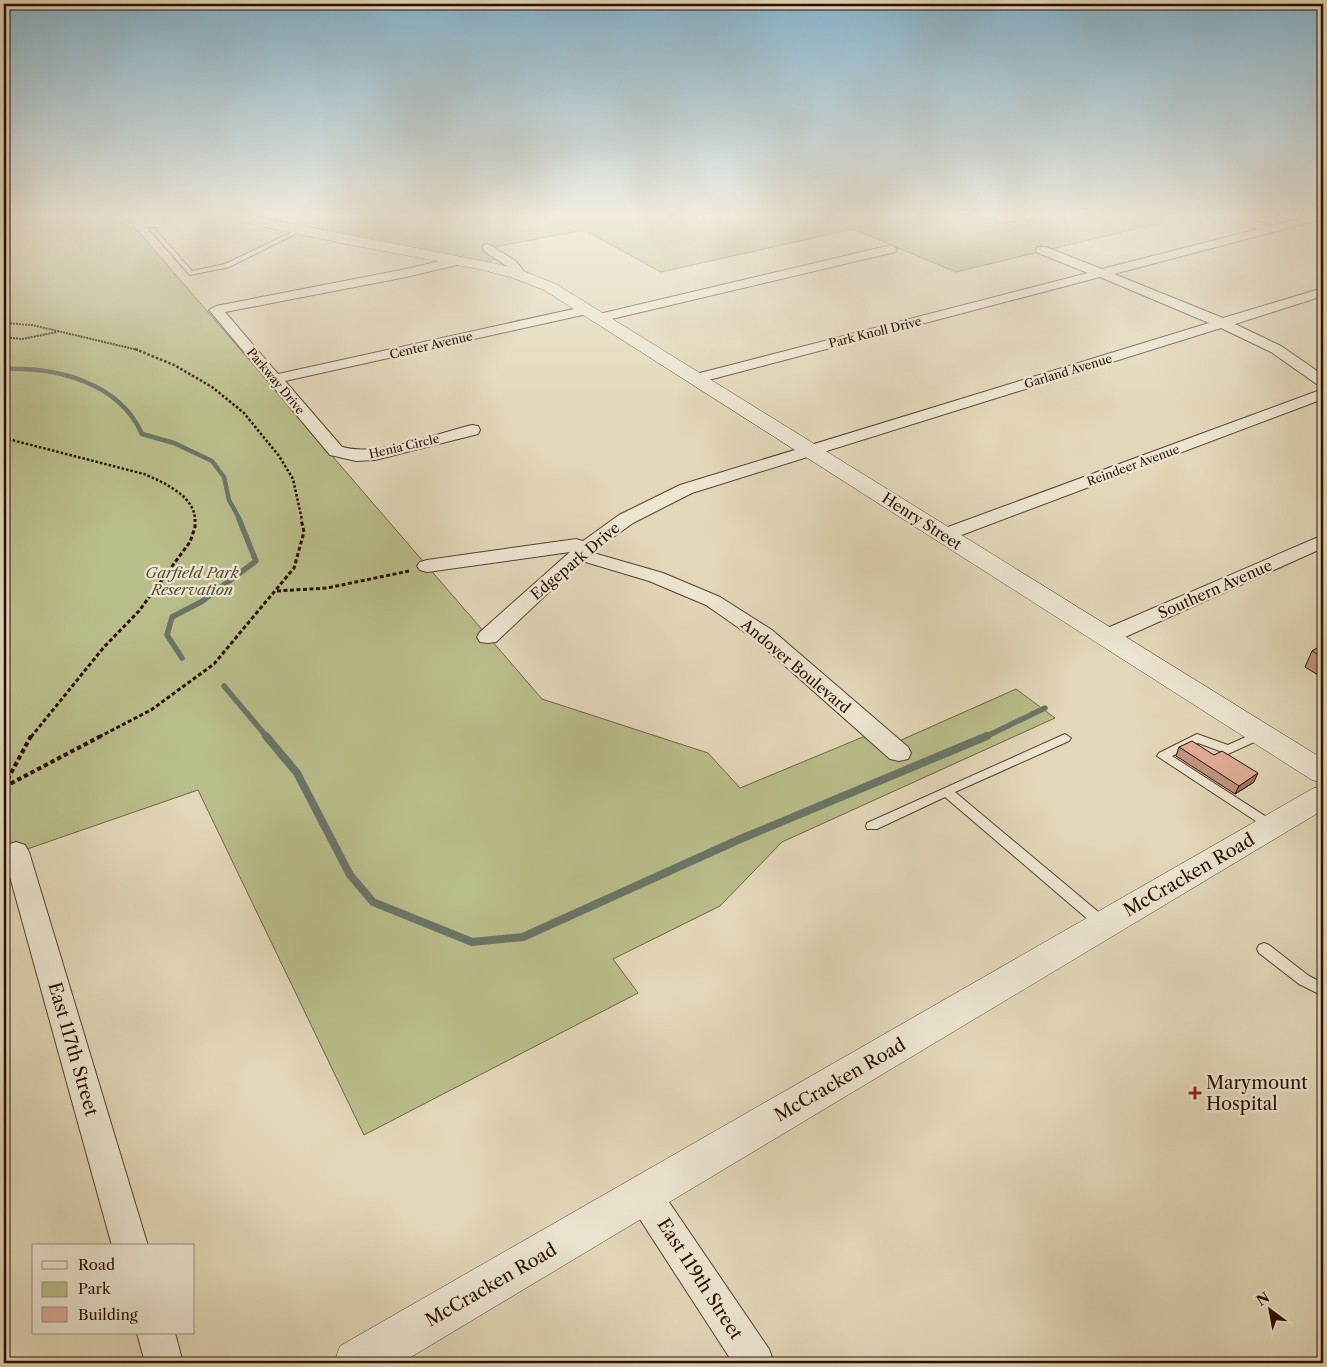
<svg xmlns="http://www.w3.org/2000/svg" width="1327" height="1367" viewBox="0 0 1327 1367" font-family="'Libre Caslon Text',serif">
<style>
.green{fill:#b9bd8a;stroke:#716645}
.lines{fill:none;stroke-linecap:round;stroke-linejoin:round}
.stream-far2{stroke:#6a7667;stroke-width:4.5}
.stream-far1{stroke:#6a7667;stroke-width:5.5}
.stream{stroke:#6a7667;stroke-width:8}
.service-casing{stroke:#57412e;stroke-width:2}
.minor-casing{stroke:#57412e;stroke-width:2}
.tertiary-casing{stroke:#57412e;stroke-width:1}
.path-far3{stroke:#290f00;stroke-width:2;stroke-dasharray:2 1;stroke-linecap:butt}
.path-far2{stroke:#290f00;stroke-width:2.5;stroke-dasharray:2.5 2;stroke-linecap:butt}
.path-far1{stroke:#290f00;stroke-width:3;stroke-dasharray:4 2.5;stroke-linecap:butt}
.path{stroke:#290f00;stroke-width:4;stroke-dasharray:4.5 3;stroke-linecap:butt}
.service{fill:#ece5d1;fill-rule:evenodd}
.minor{fill:#ece5d1;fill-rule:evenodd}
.tertiary{fill:#ece5d1;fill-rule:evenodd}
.wall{fill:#c09482;stroke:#290f00}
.shaded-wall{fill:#9c786a;stroke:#290f00}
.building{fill:#dfac97;stroke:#290f00}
.poi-dot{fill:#8f2418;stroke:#ece5d1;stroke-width:2}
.labels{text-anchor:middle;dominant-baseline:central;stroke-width:4.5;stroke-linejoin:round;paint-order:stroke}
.far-street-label{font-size:12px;fill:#290f00;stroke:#ece5d1}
.street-label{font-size:15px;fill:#290f00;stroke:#ece5d1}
.park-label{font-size:15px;font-style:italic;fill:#5b4c30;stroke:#ece5d1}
.near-street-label{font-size:18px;fill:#290f00;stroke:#ece5d1}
.near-poi-label{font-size:18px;fill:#290f00;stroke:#ece5d1;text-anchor:start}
</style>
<rect width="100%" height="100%" fill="#e2d7b8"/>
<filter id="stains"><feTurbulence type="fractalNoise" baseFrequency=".004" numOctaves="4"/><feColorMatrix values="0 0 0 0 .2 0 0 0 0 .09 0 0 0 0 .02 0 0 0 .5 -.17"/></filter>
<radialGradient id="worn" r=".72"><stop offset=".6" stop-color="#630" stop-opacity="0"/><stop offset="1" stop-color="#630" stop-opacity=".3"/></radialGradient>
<g class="green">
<polygon points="4,216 125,216 542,699 708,753 740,788 875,732 890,745 1016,689 1055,718 782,842 720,906 613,959 638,993 364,1135 198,790 4,857"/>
<polygon points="233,216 983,216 999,222 1030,221 1035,216 1146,216 1163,222 956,272 853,229 661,272 584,230 489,248 500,257 479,265 298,231"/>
</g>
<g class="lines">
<path class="stream-far2" d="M4,369C56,367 119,382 142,434L174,443L212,461L224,477L229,500L240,520"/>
<g class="stream-far1">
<polyline points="182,658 167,635 172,617 201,602 256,561 239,519"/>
<polyline points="224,686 267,737"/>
<polyline points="985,737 1045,708"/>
</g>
<polyline class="stream" points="266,736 297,773 350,875 373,902 472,942 523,937 738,840 987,736"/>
<defs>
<g id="service">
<polygon points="150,228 154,228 192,271 225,264 296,230 301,231 229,267 190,275 150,230"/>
<polygon points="1261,730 1267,734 1265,737 1228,754 1198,743 1172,756 1276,823 1277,826 1276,829 1271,831 1157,756 1159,753 1197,734 1228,745"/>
<polygon points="1065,734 1071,738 1069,741 955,792 1108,920 1110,924 1108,928 1103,929 1098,928 945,797 877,829 867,829 866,826 867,823"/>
<polygon points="1264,943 1269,945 1309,976 1323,983 1323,996 1299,984 1259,953 1257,949 1259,945"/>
</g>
<g id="minor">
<polygon points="1221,216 1239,216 1271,226 1308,216 1318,216 1320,218 1318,220 1114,274 1223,318 1323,288 1323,296 1235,324 1281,346 1323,375 1323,387 1318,385 1271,352 1221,328 692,493 633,523 594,551 597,554 663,573 720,597 772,630 908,747 911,753 908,759 899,761 890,759 756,640 706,605 649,581 582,561 496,642 488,643 480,642 477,637 480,632 570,552 427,572 420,570 417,566 420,562 427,560 576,539 583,541 619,515 680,485 1209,323 1100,277 697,383 692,381 689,378 692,375 1088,273 1038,253 1036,250 1038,247 1046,247 1102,269 1258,229 1223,218"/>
<polygon points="488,244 516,261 526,274 525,277 515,277 508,267 484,251 482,248 484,245"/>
<polygon points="891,245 897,249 895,252 599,322 592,318 599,314"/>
<path d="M457,257L463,261L461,264L406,277L225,312L278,374L587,306L592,307L594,310L592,313L587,314L285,381L342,447C379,457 434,434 472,425L478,426L480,430L478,434L375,460L356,461L330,455L209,310L216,306L406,269Z"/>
<polygon points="1323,389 1323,399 951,539 944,541 937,539 935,535 937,531"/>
<polygon points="1323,535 1323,548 1114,642 1106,643 1098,642 1095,637 1098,632"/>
<polygon points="16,842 25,845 29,852 148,1246 112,1246 7,866 4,867 4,846"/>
<polygon points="644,1179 656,1183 769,1349 774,1363 733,1363 632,1207 627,1195 632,1183"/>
<polygon points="137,1333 175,1333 183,1363 145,1363"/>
</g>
<g id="tertiary">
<polygon points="226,216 252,216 497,264 521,270 556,284 1323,759 1323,783 1312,780 544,290 510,277 479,269 341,243 228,219"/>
<polygon points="1323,785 1323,810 401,1363 334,1363 340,1346 1312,789"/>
</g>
</defs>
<use href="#service" class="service-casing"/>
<use href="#minor" class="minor-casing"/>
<use href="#tertiary" class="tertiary-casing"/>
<g class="path-far3">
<polyline points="4,323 32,325 138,350"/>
<polyline points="4,337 22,339 57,332"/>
</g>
<g class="path-far2">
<polyline points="135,349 174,365 212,387 244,413 279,456 293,479 302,520"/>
<path d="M4,438L144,474C163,482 195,496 195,520"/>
</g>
<g class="path-far1">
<polyline points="277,591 327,588 409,571"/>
<polyline points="31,737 104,647 139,611 190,542 195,527 195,519"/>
<polyline points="99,737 151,710 214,664 294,568 304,532 301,519"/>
</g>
<g class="path">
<polyline points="4,786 31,736"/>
<polyline points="4,787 101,736"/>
<polyline points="4,827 7,834"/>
</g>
<use href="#service" class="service"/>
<use href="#minor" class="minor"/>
<use href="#tertiary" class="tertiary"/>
</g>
<g class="wall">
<polygon points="1323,645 1323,678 1305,667 1312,651"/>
<polygon points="1179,747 1254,782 1235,794 1176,756"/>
</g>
<polygon class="shaded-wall" points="1258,773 1254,782 1235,794 1239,786"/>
<g class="building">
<polygon points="1323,645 1323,657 1312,651"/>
<polygon points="1192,741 1214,755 1222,751 1258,773 1239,786 1179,747"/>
</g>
<linearGradient id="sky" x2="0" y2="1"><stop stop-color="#87b6d0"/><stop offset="0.53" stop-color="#f2eddf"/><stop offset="1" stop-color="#f2eddf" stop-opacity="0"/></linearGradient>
<rect width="1327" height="407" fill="url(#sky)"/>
<path class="poi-dot" d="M1192.5 1085.5h5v5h5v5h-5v5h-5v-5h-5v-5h5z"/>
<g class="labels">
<g class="far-street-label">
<text transform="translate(875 332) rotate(-14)">Park Knoll Drive</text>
<text transform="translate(431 345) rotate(-13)">Center Avenue</text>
<text transform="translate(1068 371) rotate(-17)">Garland Avenue</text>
<text transform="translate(276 381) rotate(50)">Parkway Drive</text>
<text transform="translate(404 446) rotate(-13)">Henia Circle</text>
<text transform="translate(1133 465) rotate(-20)">Reindeer Avenue</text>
</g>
<g class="street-label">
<text transform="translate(922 521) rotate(33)">Henry Street</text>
<text transform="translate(575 561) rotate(-40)">Edgepark Drive</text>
<text transform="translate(1215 589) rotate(-24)">Southern Avenue</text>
<text transform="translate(796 666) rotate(40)">Andover Boulevard</text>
</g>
<g class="park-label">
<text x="192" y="572">Garfield Park<tspan x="192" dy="17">Reservation</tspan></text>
</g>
<g class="near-street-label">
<text transform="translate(1189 875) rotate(-30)">McCracken Road</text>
<text transform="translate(73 1049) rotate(74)">East 117th Street</text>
<text transform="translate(840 1080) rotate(-30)">McCracken Road</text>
<text transform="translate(700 1279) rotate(57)">East 119th Street</text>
<text transform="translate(491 1285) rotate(-30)">McCracken Road</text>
</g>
<g class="near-poi-label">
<text x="1206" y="1083">Marymount<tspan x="1206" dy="21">Hospital</tspan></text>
</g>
</g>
<rect width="1327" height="1367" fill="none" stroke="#e2d7b8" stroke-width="20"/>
<rect x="5" y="5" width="1317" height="1357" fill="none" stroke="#290f00" stroke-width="2.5"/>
<rect x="10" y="10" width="1307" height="1347" fill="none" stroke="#290f00"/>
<rect x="32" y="1244" width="162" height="90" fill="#ece5d1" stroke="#9e8f7d"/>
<rect x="42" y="1261" width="25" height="8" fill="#ece5d1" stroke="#9e8f7d"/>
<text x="78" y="1270" font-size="15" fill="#290f00">Road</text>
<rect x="42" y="1282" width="25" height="15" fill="#b9bd8a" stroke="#9e8f7d"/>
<text x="78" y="1294" font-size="15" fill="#290f00">Park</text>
<rect x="42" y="1307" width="25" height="15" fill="#dfac97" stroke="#9e8f7d"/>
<text x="78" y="1320" font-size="15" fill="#290f00">Building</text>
<g transform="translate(1270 1310) rotate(328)" stroke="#ece5d1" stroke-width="4" paint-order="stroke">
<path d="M0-4L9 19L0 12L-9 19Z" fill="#290f00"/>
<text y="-8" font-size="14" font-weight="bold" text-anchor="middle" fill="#290f00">N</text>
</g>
<rect width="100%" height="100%" filter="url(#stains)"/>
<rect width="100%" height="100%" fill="url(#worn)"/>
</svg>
